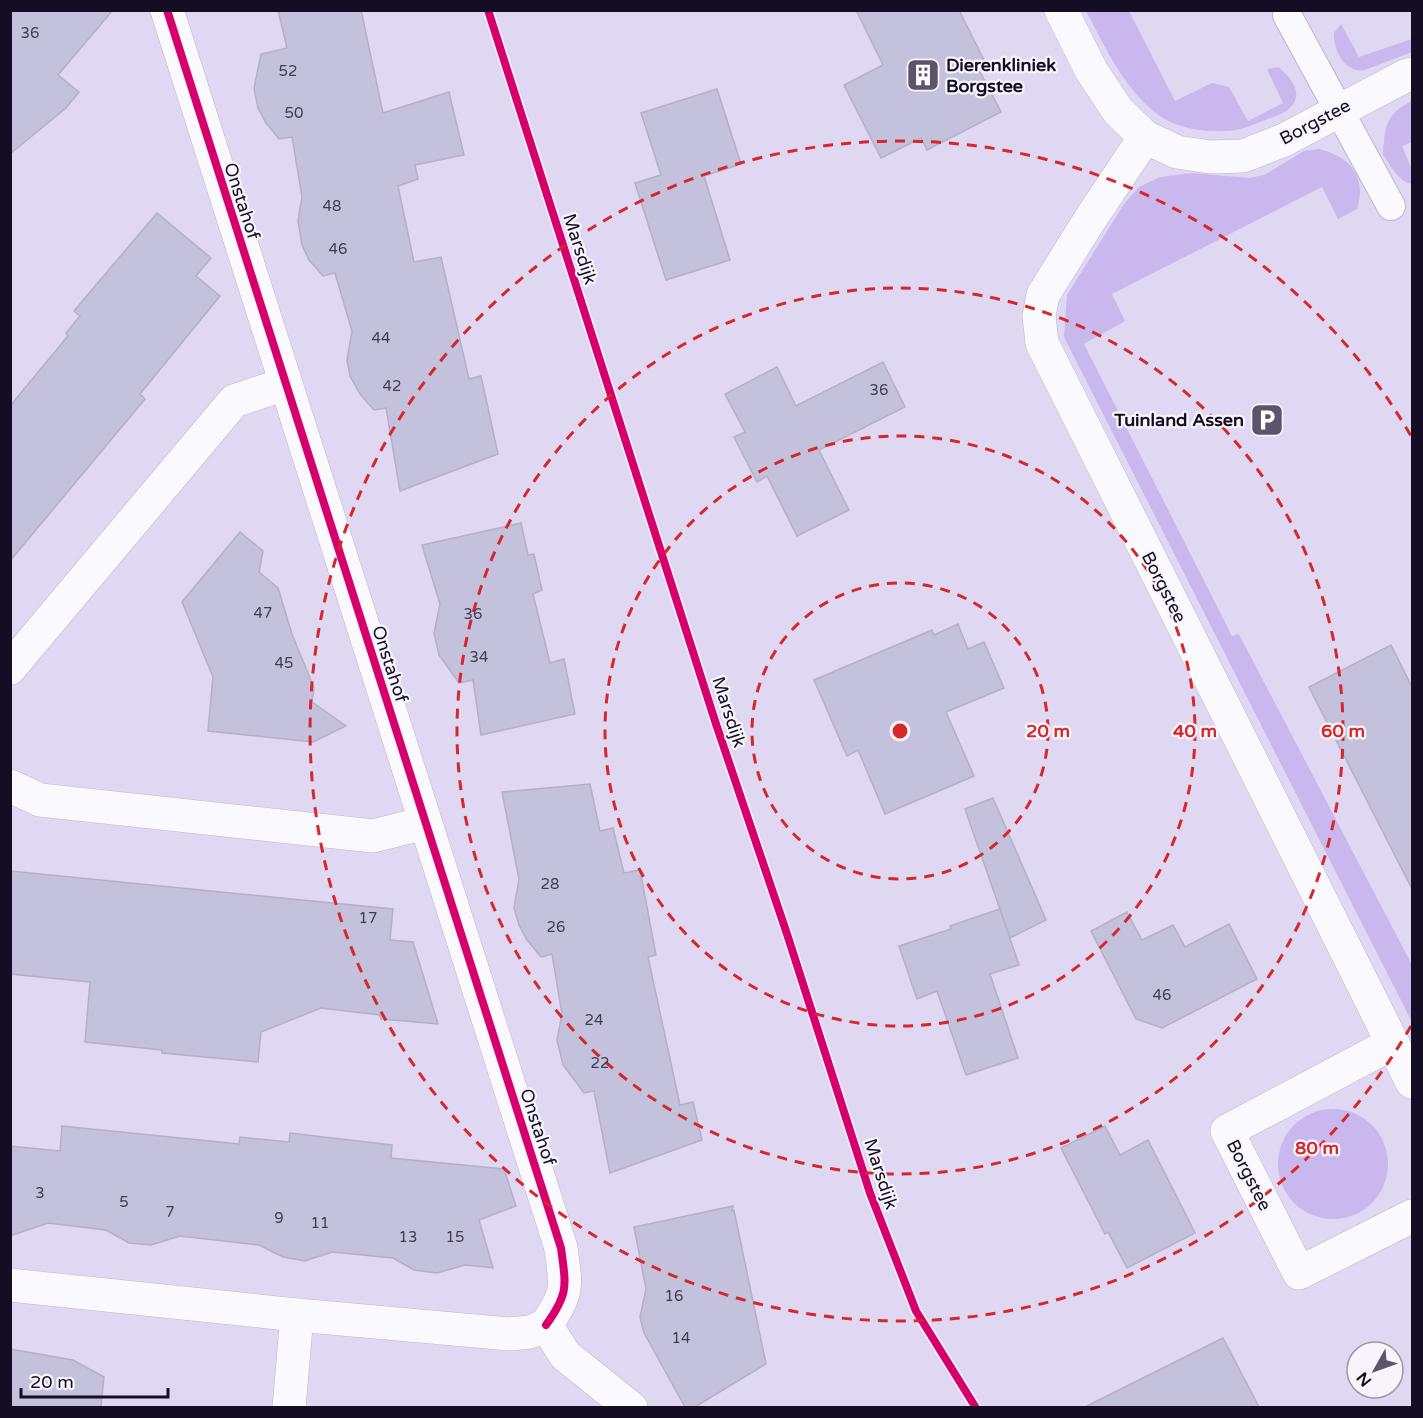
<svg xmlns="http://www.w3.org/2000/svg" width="1423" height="1418" viewBox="0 0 1423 1418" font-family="'Varela Round',sans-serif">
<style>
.green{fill:#c9b8ed}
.building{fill:#c3c1db;stroke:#b3b0c8;stroke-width:1.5}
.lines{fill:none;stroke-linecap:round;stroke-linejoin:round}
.service-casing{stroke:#beb6ce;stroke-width:30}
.minor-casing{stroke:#beb6ce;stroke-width:34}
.service{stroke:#faf9fd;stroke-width:28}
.minor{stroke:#faf9fd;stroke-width:33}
.cycleway-casing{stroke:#f7f5fb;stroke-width:11}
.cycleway{stroke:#d6006c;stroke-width:8}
.ring{fill:none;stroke:#d62828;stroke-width:3;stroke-dasharray:10 8}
.labels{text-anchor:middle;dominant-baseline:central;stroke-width:4.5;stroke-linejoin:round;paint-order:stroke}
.number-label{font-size:15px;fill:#423c53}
.poi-label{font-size:18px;font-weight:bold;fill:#150d23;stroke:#f7f5fb;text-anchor:start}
.street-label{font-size:18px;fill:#150d23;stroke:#f7f5fb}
.centre{fill:#d62828;stroke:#f7f5fb;stroke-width:3}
.ring-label{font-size:18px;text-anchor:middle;font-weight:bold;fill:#d62828;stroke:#f7f5fb;stroke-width:4.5;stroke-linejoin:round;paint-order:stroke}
</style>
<rect width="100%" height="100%" fill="#e0d7f3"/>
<g class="green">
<path d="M1086,11H1129L1175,101L1212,83L1229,87L1248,121L1283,103L1267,69L1278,67C1290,76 1305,93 1290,108C1284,114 1273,117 1265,120C1253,125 1239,131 1226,131C1203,132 1174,128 1156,113C1123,87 1105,47 1086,11Z"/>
<path d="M1341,24L1359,57L1412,39V52L1365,70C1345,74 1333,50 1334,33Z"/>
<path d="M1412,101V142L1402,146L1412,170V184C1399,182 1391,166 1383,155C1385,127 1385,114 1412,101Z"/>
<path d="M1319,149C1351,157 1367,177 1357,209L1338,219L1322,187L1112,294L1125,321L1084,344L1232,636L1238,634L1241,638L1412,965V1022L1064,337L1067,295L1124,204L1139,187L1160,177L1193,173L1249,178L1264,175L1304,151Z"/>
<circle cx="1333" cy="1164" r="55"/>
</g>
<g class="building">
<polygon points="10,10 113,10 58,75 79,92 66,108 10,154"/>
<polygon points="278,10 361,10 383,113 449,92 464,155 415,165 418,179 398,186 414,262 441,257 469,379 481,376 498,454 400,491 386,408 374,410 360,394 350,376 347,360 352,331 335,273 323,276 309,260 302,245 298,221 302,197 292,137 279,139 266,123 258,108 254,88 261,54 287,48"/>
<polygon points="856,10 959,10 984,60 976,64 1001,112 927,150 921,138 881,158 844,85 883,65"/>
<polygon points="717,89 741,164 704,176 730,260 666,280 635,183 661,175 641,113"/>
<polygon points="157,213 211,258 196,276 220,296 140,394 145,399 10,561 10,406 68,336 66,333 80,316 74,311"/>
<polygon points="883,362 905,407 819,450 849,510 797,536 767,476 757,482 734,437 745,432 725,394 777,367 796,406"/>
<polygon points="521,523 528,555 534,554 542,590 533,594 550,663 564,659 575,714 481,735 473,680 459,683 439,655 434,633 440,604 422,545"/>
<polygon points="240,532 263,551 259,572 278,588 292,634 314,688 312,702 346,726 313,742 208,731 213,677 182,602"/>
<polygon points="958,624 968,649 984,642 1004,688 946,712 974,776 885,814 858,750 847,756 814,680 932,630 934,635"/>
<polygon points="1391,645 1413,689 1413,891 1309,687"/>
<polygon points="590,784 600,831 613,828 624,873 640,870 656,955 648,957 680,1105 693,1102 702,1140 610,1173 594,1091 584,1093 563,1065 557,1040 562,1014 552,954 541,957 527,940 519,925 514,908 519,879 502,792"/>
<polygon points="993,798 1046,920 1010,938 965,809"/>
<polygon points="10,871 393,909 390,940 413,942 438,1024 381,1019 380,1015 321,1008 261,1032 258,1062 162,1053 162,1050 85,1042 90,982 10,974"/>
<polygon points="1000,909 1019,965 990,974 1018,1058 966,1075 937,991 917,999 899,946 951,929 950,926"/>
<polygon points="1127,912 1142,940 1173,925 1185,947 1229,924 1257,979 1162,1028 1136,1019 1091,931"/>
<polygon points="62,1126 239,1144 240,1137 289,1142 290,1133 392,1145 391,1158 504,1169 516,1206 479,1220 493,1268 465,1265 437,1273 414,1270 393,1258 332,1252 305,1261 283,1257 259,1245 180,1236 151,1245 129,1243 106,1230 48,1223 10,1236 10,1146 60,1151"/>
<polygon points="1105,1126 1120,1155 1148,1140 1195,1233 1127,1268 1108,1232 1105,1234 1061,1148"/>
<polygon points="733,1206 732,1211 734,1210 766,1364 695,1407 685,1407 644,1333 640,1317 646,1289 634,1227"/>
<polygon points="1223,1338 1259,1407 1085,1407"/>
<polygon points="10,1349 73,1360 104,1377 101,1407 10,1407"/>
</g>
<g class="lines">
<defs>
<polyline id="service" points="1287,15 1391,206"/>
<g id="minor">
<path d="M167,10L561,1248C566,1286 569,1293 546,1325"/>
<polyline points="1061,10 1091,70 1118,111 1145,137 1177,152 1210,157 1243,156 1284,140 1405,76 1412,74"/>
<polyline points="1145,137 1089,221 1043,295 1039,316 1042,343 1412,1082"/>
<polyline points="10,668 234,401 285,384"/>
<polyline points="10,786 40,800 373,836 425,823"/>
<polyline points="1393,1043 1227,1131 1299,1273 1412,1216"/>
<polyline points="10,1285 297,1315 510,1334 530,1332 546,1325 565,1355 631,1408"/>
<polyline points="289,1408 297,1315"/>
</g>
</defs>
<use href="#service" class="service-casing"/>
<use href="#minor" class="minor-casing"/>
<use href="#service" class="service"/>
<use href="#minor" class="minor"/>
<defs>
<g id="cycleway">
<path d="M167,10L561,1248C566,1286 569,1293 546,1325"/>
<polyline points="488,10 716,724 787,934 870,1193 916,1311 976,1408"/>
</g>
</defs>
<use href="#cycleway" class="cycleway-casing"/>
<use href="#cycleway" class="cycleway"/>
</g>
<g class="ring">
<circle cx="900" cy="731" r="148"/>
<circle cx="900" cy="731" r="295"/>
<circle cx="900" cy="731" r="443"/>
<path d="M1411 1026A590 590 0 1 1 1411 436"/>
</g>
<defs>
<symbol id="building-square" viewBox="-11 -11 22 22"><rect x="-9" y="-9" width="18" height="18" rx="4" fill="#5c546c" stroke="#f7f5fb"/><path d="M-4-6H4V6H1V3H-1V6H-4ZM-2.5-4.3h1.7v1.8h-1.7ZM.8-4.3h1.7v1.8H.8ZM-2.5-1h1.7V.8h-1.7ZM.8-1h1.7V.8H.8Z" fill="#fff"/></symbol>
<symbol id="parking-square" viewBox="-11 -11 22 22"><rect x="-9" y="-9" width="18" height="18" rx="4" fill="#5c546c" stroke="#f7f5fb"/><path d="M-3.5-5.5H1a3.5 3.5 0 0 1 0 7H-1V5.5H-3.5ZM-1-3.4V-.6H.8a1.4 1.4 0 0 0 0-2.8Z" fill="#fff"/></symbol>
</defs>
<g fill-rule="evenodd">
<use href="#building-square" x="904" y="56" width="38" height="38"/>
<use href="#parking-square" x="1248" y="401" width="38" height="38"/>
</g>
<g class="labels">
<g class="number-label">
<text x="30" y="33">36</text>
<text x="288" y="71">52</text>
<text x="294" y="113">50</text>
<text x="332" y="206">48</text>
<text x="338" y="249">46</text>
<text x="381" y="338">44</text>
<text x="392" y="386">42</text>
<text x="879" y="390">36</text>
<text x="263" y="613">47</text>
<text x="473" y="614">36</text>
<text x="479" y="657">34</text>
<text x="284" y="663">45</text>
<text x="550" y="884">28</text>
<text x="368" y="918">17</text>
<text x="556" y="927">26</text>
<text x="1162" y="995">46</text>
<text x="594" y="1020">24</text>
<text x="600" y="1063">22</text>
<text x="40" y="1193">3</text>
<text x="124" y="1202">5</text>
<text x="170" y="1212">7</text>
<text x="279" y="1218">9</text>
<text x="320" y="1223">11</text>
<text x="408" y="1237">13</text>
<text x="455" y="1237">15</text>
<text x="674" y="1296">16</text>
<text x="681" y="1338">14</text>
</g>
<g class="poi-label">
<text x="946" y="65">Dierenkliniek<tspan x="946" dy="21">Borgstee</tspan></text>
<text x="1244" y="420" text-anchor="end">Tuinland Assen</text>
</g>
<g class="street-label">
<text transform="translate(1315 122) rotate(-28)">Borgstee</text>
<text transform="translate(242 201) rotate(72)">Onstahof</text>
<text transform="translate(580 249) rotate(72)">Marsdijk</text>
<text transform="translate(1164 587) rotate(63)">Borgstee</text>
<text transform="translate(390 664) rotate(72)">Onstahof</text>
<text transform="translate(729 712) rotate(72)">Marsdijk</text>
<text transform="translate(538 1127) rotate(72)">Onstahof</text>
<text transform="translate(881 1174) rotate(72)">Marsdijk</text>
<text transform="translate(1249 1175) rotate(63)">Borgstee</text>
</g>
</g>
<circle cx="900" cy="731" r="9" class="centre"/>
<g class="ring-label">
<text x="1048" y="737">20 m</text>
<text x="1195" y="737">40 m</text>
<text x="1343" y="737">60 m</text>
<text x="1317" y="1154">80 m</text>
</g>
<rect width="1423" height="1418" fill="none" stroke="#150d23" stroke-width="24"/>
<g transform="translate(1375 1370) rotate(230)"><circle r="28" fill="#f7f5fb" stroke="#9d98a5" stroke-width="1.5"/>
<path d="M0-4.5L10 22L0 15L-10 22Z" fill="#5c546c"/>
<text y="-9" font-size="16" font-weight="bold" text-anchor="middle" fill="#150d23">N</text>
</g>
<path d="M21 1388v9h147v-9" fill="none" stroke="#150d23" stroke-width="3"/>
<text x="30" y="1388" font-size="18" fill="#150d23" stroke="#f7f5fb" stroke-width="4.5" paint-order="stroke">20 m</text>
</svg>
